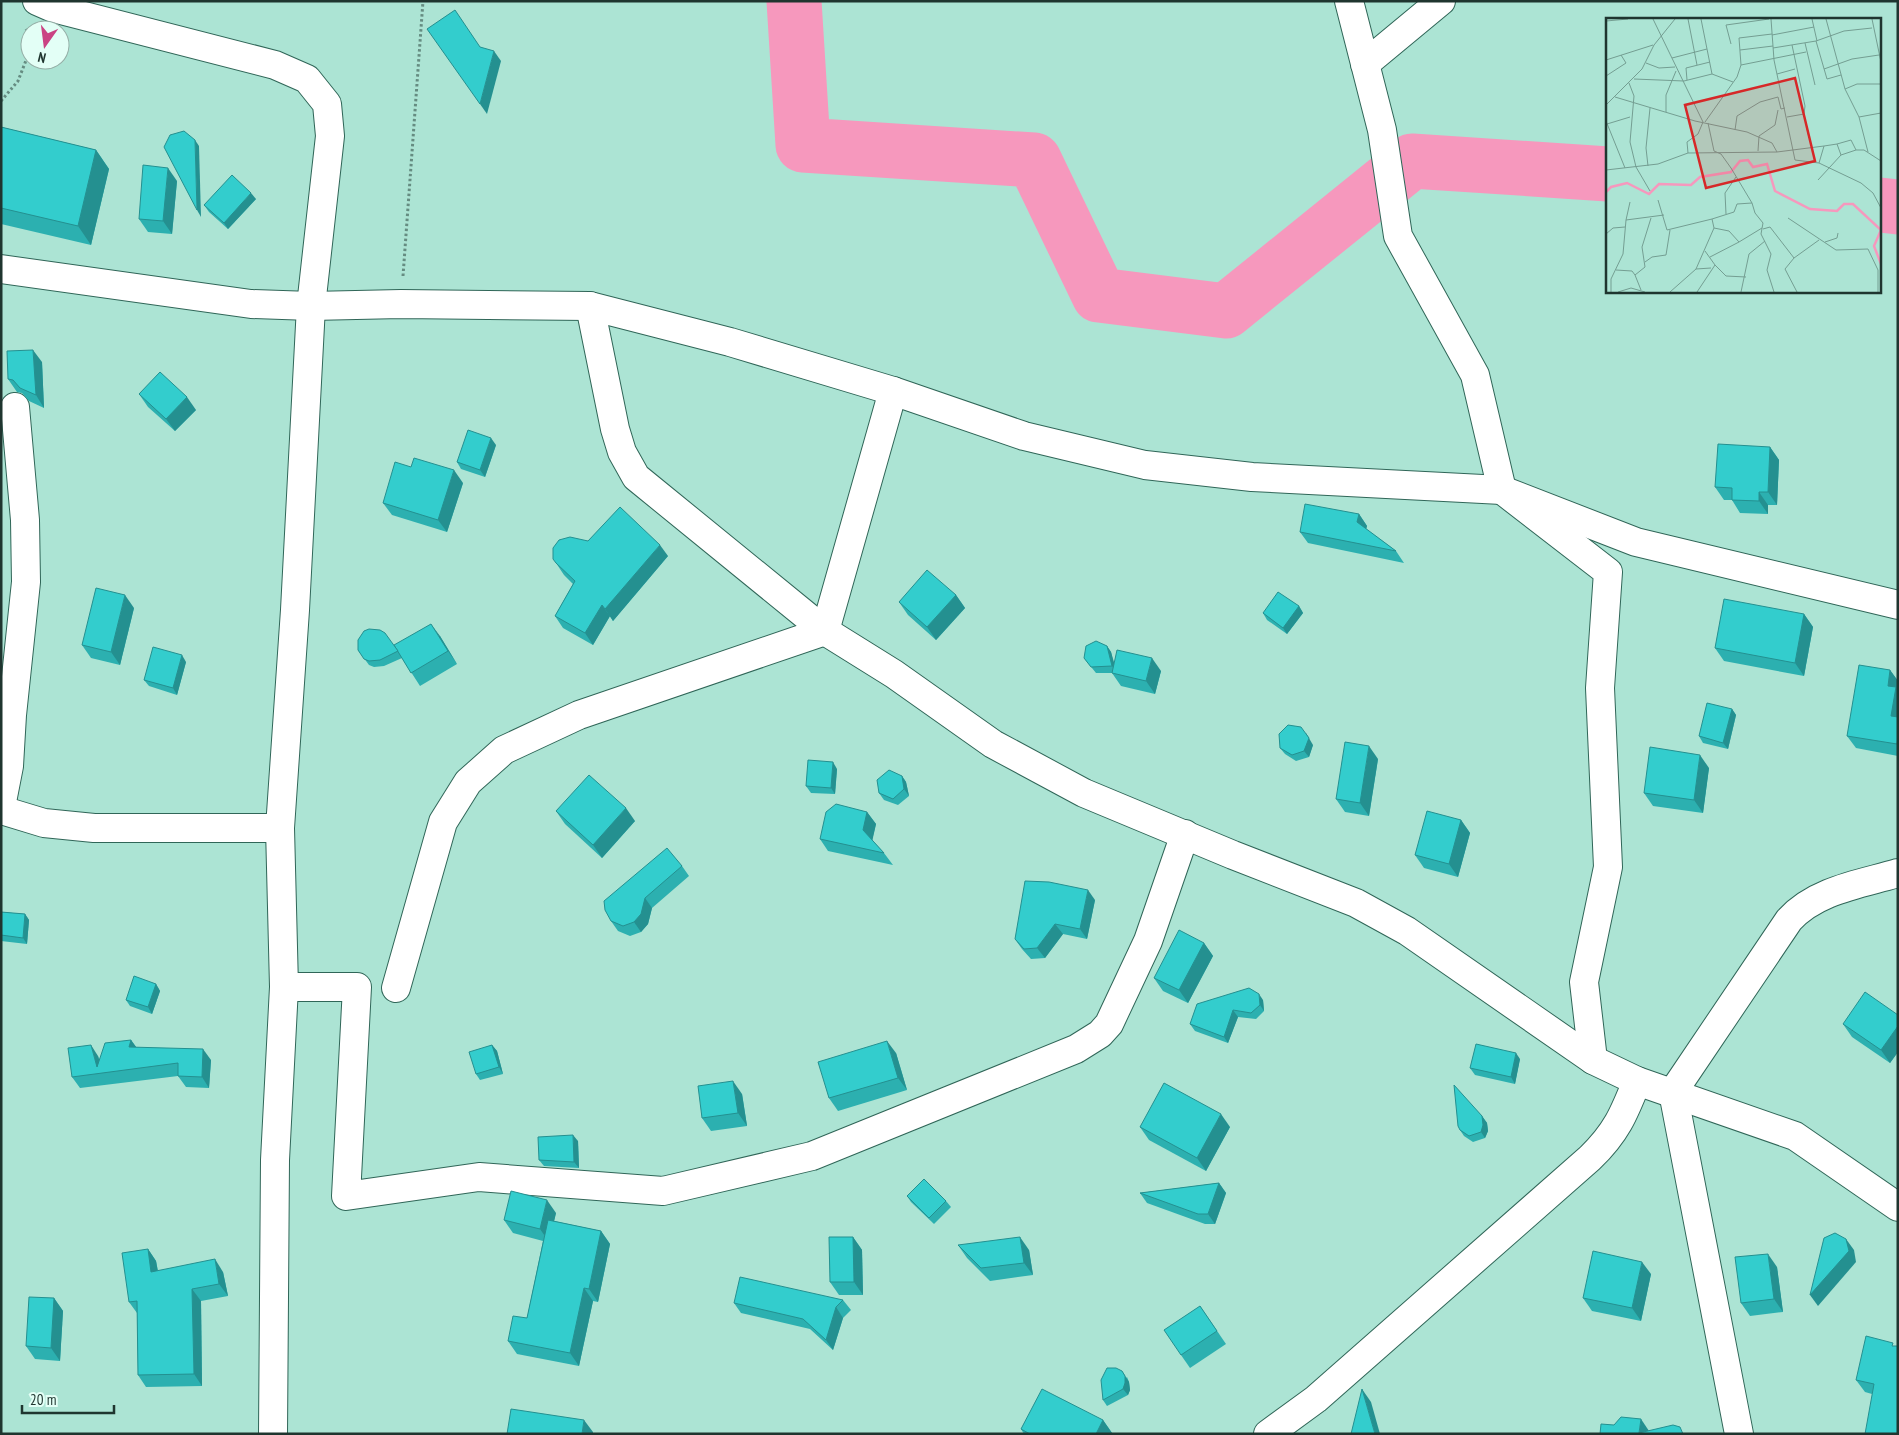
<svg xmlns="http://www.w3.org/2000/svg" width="1899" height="1435" viewBox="0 0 1899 1435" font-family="'PT Sans Narrow',sans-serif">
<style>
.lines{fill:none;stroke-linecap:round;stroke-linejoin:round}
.river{stroke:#f698bd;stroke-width:55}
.minor-casing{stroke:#306658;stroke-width:30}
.path{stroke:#658c81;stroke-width:3;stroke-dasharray:2.5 2.5;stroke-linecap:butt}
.minor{stroke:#fff;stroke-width:28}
.wall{fill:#2cb0b0}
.shaded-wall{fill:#249090}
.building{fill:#33cdcd;stroke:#249090}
.inset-river{fill:none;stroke:#f698bd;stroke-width:2.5}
.inset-road{fill:none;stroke:#749e92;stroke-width:1}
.view{fill:#d62828;fill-opacity:0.15;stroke:#d62828;stroke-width:2.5}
.inset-edge{fill:none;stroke:#1f352f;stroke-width:2.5}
</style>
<rect width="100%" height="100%" fill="#ace4d4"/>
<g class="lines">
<g class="river">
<polyline points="794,1 803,145 1034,160 1099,295 1226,311 1412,161 1608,174"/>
<polyline points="1880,205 1898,207"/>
</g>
<defs>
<g id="minor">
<polyline points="37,1 53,8 275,65 307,79 327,104 330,136 311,306 295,610 280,828 284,987 275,1160 273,1434"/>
<polyline points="1349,1 1382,130 1398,236 1475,375 1502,490 1608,572 1600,688 1608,867 1584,982 1593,1060"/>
<polyline points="1365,64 1441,1"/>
<polyline points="1,269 251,304 311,306 401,304 590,306 730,342 893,391 1024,436 1145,465 1252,477 1502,490 1636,542 1898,605"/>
<polyline points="590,306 615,429 622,452 636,477 825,631 894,674 993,744 1084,793 1233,855 1356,903 1407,931 1593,1060 1637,1081 1795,1136 1898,1207"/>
<polyline points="1,807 9,766 12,715 26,582 25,520 15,407"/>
<polyline points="1,810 44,823 94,828 280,828"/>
<polyline points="284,987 357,987 346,1196 479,1177 663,1191 812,1156 1076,1049 1100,1034 1109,1024 1148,941 1185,834"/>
<polyline points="396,988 443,822 468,782 504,750 579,715 825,631 893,391"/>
<path d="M1268,1434L1316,1399L1590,1158C1616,1133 1624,1114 1637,1081"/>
<path d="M1739,1434L1673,1092L1789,920C1816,890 1861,884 1898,873"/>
</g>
</defs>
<use href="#minor" class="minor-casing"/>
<g class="path">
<polyline points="26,29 30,35"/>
<polyline points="1,101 18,81 30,50"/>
<polyline points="403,276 423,1"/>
</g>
<use href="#minor" class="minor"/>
</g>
<g class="wall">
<polygon points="1,127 96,150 109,169 91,245 1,224"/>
<polygon points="177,181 172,234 148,232 139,219"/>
<polygon points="256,199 228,229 209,212 204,205"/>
<polygon points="42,362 44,408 29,401 22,393 17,392 8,379"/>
<polygon points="139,394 196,410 175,431 148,407"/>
<polygon points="496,445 485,477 461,469 457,462"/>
<polygon points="1770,447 1779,460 1777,505 1768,505 1768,514 1740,513 1732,500 1724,500 1715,487"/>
<polygon points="463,483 447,532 392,515 383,503"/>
<polygon points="1359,514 1367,526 1366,529 1396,551 1404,563 1308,543 1300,532"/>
<polygon points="588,541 668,556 613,621 610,616 593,645 563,628 555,616 573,584 564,575 556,563"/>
<polygon points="956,595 965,608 936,640 908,615 899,602"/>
<polygon points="1299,606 1303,613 1287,634 1267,620 1263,613"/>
<polygon points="134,608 120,665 91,658 82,645"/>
<polygon points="1804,614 1813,627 1804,676 1724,661 1715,648"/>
<polygon points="440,636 457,664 420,686 402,658 384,666 374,667 369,665 358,650 398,651"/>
<polygon points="1107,646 1111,652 1114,664 1161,671 1155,694 1121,686 1112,673 1096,673 1084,658"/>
<polygon points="186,662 177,695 149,686 144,680"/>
<polygon points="1890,670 1898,681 1898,756 1856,748 1847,736"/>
<polygon points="1732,709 1736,715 1728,749 1703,743 1699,736"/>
<polygon points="1313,745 1309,757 1296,761 1285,754 1280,748"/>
<polygon points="1378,759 1369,816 1345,812 1336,799"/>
<polygon points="1709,768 1703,813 1653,806 1644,793"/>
<polygon points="837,769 835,794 811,793 806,786"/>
<polygon points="902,776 906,782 909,796 898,805 884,800 879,793"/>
<polygon points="556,811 635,821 602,858 565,824"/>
<polygon points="867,812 876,824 872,840 884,853 893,865 828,851 820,839"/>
<polygon points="1461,820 1470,833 1458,877 1424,868 1415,855"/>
<polygon points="682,866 689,876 652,908 648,924 641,932 630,936 618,931 611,921"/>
<polygon points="1095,900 1087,939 1063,934 1045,958 1031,959 1022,949 1015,939"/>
<polygon points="1,912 25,914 29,920 27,944 1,941"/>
<polygon points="1204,943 1213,956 1188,1003 1163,991 1154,978"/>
<polygon points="156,984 160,991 152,1014 130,1006 126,1000"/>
<polygon points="1263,1000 1264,1011 1256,1019 1238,1017 1228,1043 1195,1031 1190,1024"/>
<polygon points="1898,1015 1898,1052 1890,1063 1852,1037 1843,1024"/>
<polygon points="131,1040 136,1047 211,1060 209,1088 186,1087 178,1076 80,1088 72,1077 98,1056 99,1059"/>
<polygon points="492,1045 497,1051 503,1074 480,1080 476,1074"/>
<polygon points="896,1053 907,1090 838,1111 829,1098"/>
<polygon points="1520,1059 1515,1084 1475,1075 1470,1068"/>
<polygon points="742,1094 747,1126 711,1131 702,1118"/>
<polygon points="1482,1116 1487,1123 1488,1131 1485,1138 1473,1142 1464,1136 1460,1130"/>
<polygon points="1140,1127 1230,1127 1206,1171 1149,1140"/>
<polygon points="578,1141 579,1168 544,1166 539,1160"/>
<polygon points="1219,1183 1226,1193 1215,1224 1205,1224 1147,1203 1140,1193"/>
<polygon points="907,1196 946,1201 951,1207 934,1224 911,1202"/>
<polygon points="556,1213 554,1221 601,1231 610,1244 598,1302 593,1301 579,1366 517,1354 508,1341 527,1318 543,1241 513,1233 504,1220"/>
<polygon points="853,1237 862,1250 863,1295 839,1295 830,1282"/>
<polygon points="958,1245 1029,1250 1033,1275 990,1281 967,1258"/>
<polygon points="148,1249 156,1261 158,1271 223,1272 228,1296 201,1301 202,1386 146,1387 138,1375 137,1313 129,1302"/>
<polygon points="1777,1267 1783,1312 1750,1316 1741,1303"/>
<polygon points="1651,1274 1641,1321 1592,1311 1583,1298"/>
<polygon points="54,1298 63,1311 60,1361 35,1359 26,1346"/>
<polygon points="843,1300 851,1310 843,1318 833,1350 810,1329 741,1313 734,1303"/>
<polygon points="1200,1306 1226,1344 1190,1368 1181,1355"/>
<polygon points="1895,1346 1872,1394 1865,1392 1856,1380"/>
<polygon points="1127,1377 1129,1382 1130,1390 1128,1395 1107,1406 1103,1400"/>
<polygon points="1103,1420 1112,1433 1112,1434 1024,1434 1021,1429"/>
</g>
<g class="shaded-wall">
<polygon points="494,51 501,61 487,114 480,104"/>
<polygon points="195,140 199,146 201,217 197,210"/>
<polygon points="96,150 109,169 91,245 78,226"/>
<polygon points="168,168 177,181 172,234 163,221"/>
<polygon points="251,193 256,199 228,229 224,223"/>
<polygon points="33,350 42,362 44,408 36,395"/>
<polygon points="187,397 196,410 175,431 166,419"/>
<polygon points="491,438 496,445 485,477 480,470"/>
<polygon points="1770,447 1779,460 1777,505 1768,492"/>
<polygon points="454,470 463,483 447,532 438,520"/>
<polygon points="1759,492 1768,505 1768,514 1759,501"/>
<polygon points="1359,514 1367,526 1365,533 1357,522"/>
<polygon points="660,545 668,556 613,621 605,609"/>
<polygon points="125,595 134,608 120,665 111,652"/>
<polygon points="956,595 965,608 936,640 927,627"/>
<polygon points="602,605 610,616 593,645 585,633"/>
<polygon points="1299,606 1303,613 1287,634 1283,628"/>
<polygon points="1804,614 1813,627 1804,676 1795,663"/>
<polygon points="431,624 440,636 457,664 448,651"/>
<polygon points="1107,646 1111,652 1117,673 1112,666"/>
<polygon points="182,655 186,662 177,695 173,688"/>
<polygon points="1152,658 1161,671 1155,694 1146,681"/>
<polygon points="1890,670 1898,681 1898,727 1891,716 1888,686"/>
<polygon points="1732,709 1736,715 1728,749 1723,743"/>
<polygon points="1306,733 1313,745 1309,757 1304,751"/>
<polygon points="1369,746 1378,759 1369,816 1360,803"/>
<polygon points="1700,755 1709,768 1703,813 1694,800"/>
<polygon points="833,762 837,769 835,794 831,788"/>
<polygon points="902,776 906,782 909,796 904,789"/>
<polygon points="626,808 635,821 602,858 593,845"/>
<polygon points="867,812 876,824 872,842 863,830"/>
<polygon points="1461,820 1470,833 1458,877 1449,864"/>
<polygon points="1088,890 1095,900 1087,939 1080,929"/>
<polygon points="645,898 652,908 648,924 641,932 634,922"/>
<polygon points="25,914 29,920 27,944 23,938"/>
<polygon points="1055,924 1063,934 1045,958 1037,948"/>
<polygon points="1204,943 1213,956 1188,1003 1179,990"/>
<polygon points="156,984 160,991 152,1014 148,1007"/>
<polygon points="1259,994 1263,1000 1264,1011 1260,1005"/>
<polygon points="1233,1010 1238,1017 1228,1043 1224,1037"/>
<polygon points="1898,1026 1898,1052 1890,1063 1881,1050"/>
<polygon points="131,1040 139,1051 129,1047"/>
<polygon points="887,1041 896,1053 907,1090 898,1078"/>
<polygon points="91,1045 98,1056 103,1073 97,1067"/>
<polygon points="492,1045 497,1051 503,1074 499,1067"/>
<polygon points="203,1049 211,1060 209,1088 202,1077"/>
<polygon points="1516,1053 1520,1059 1515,1084 1511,1077"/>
<polygon points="733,1081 742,1094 747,1126 738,1113"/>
<polygon points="1221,1114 1230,1127 1206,1171 1197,1158"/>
<polygon points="1482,1116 1487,1123 1488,1131 1485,1138 1481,1132"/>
<polygon points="573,1135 578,1141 579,1168 574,1162"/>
<polygon points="1219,1183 1226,1193 1215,1224 1208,1214"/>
<polygon points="547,1200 556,1213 549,1242 540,1229"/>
<polygon points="601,1231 610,1244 598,1302 589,1289"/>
<polygon points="853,1237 862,1250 863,1295 854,1282"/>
<polygon points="1020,1237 1029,1250 1033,1275 1024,1263"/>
<polygon points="1846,1239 1854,1250 1856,1262 1818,1306 1810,1295"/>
<polygon points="148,1249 156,1261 160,1284 151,1272"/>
<polygon points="1768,1254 1777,1267 1783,1312 1774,1299"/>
<polygon points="215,1259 223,1272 228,1296 219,1284"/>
<polygon points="1642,1262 1651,1274 1641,1321 1632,1308"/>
<polygon points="584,1288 593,1301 579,1366 570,1353"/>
<polygon points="192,1289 201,1301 202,1386 194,1374"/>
<polygon points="54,1298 63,1311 60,1361 51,1348"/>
<polygon points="836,1307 843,1318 833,1350 826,1340"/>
<polygon points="1122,1371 1129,1382 1130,1390 1128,1395 1123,1389"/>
<polygon points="1362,1389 1371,1402 1380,1434 1375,1434"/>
<polygon points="1641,1419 1649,1431 1639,1433"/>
<polygon points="584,1420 593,1432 593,1434 582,1434"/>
<polygon points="1103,1420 1112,1433 1112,1434 1096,1434"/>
</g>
<g class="building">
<polygon points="455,10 480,47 494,51 480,104 427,29"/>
<polygon points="1,127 96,150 78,226 1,208"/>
<polygon points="184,131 195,140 197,210 164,147 170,135"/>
<polygon points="143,165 168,168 163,221 139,219"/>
<polygon points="232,175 251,193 224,223 204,205"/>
<polygon points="33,350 36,395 20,388 13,380 8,379 7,351"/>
<polygon points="160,372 187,397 166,419 139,394"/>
<polygon points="468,430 491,438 480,470 457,462"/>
<polygon points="1718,444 1770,447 1768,492 1759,492 1759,501 1732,500 1732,488 1715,487"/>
<polygon points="414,458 454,470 438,520 383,503 395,462 411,467"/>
<polygon points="1305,504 1359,514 1357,522 1396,551 1300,532"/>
<polygon points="620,507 660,545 605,609 602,605 585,633 555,616 575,581 556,563 553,559 553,548 559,540 570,537 588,541"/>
<polygon points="927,570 956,595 927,627 899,602"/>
<polygon points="96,588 125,595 111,652 82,645"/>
<polygon points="1278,592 1299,606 1283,628 1263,613"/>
<polygon points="1724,599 1804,614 1795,663 1715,648"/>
<polygon points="431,624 448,651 411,673 394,645"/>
<polygon points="369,629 380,630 385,633 398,651 380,660 369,661 364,659 358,650 358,640 364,631"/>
<polygon points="1096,641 1107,646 1112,666 1091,667 1084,658 1086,646"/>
<polygon points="153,647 182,655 173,688 144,680"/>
<polygon points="1117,650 1152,658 1146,681 1112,673"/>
<polygon points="1859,665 1890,670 1888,686 1896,687 1891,716 1898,717 1898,738 1897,744 1847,736"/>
<polygon points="1707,703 1732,709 1723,743 1699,736"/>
<polygon points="1288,725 1301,727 1309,738 1304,751 1292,755 1280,748 1279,734"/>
<polygon points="1345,742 1369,746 1360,803 1336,799"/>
<polygon points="1650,747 1700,755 1694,800 1644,793"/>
<polygon points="808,760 833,762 831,788 806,786"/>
<polygon points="889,770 902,776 904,789 893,799 879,793 877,780"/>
<polygon points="589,775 626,808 593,845 556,811"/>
<polygon points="836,804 867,812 863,830 884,853 820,839 826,812"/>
<polygon points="1427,811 1461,820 1449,864 1415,855"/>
<polygon points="667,848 682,866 645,898 641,914 634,922 623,926 611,921 605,910 604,901"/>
<polygon points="1025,881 1049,882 1088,890 1080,929 1055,924 1037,948 1024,949 1015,939"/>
<polygon points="1,912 25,914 23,938 1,935"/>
<polygon points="1179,930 1204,943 1179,990 1154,978"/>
<polygon points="134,976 156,984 148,1007 126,1000"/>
<polygon points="1249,988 1259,994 1260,1005 1251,1013 1233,1010 1224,1037 1190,1024 1197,1004"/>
<polygon points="1865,992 1898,1015 1898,1026 1881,1050 1843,1024"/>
<polygon points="131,1040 129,1047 203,1049 202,1077 178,1076 178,1063 72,1077 68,1048 91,1045 97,1067 105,1043"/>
<polygon points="887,1041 898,1078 829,1098 818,1062"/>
<polygon points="1476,1044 1516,1053 1511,1077 1470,1068"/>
<polygon points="492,1045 499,1067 476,1074 469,1052"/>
<polygon points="733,1081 738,1113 702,1118 698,1086"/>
<polygon points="1164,1083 1221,1114 1197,1158 1140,1127"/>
<polygon points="1454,1085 1482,1116 1483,1125 1481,1132 1469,1136 1460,1130 1458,1126"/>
<polygon points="573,1135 574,1162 539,1160 538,1137"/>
<polygon points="924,1179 946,1201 929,1218 907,1196"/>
<polygon points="1219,1183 1208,1214 1198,1214 1140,1193"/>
<polygon points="511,1191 547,1200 540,1229 504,1220"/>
<polygon points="548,1220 601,1231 589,1289 584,1288 570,1353 508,1341 513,1316 527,1318"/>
<polygon points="1835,1233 1846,1239 1849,1251 1810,1295 1824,1238"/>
<polygon points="829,1237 853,1237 854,1282 830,1282"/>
<polygon points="1020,1237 1024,1263 981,1268 958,1245"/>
<polygon points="148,1249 151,1272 215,1259 219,1284 192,1289 194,1374 138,1375 137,1301 129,1302 122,1253"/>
<polygon points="1593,1251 1642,1262 1632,1308 1583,1298"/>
<polygon points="1768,1254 1774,1299 1741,1303 1735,1257"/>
<polygon points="740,1277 843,1300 836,1307 826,1340 803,1319 734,1303"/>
<polygon points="29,1297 54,1298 51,1348 26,1346"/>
<polygon points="1200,1306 1217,1331 1181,1355 1164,1330"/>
<polygon points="1866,1336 1893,1343 1892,1346 1898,1346 1898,1434 1865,1434 1874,1384 1856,1380"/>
<polygon points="1107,1368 1116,1368 1122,1371 1125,1376 1125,1383 1123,1389 1103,1400 1101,1380"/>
<polygon points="1042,1389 1103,1420 1096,1434 1030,1434 1021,1429"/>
<polygon points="1362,1389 1375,1434 1351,1434"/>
<polygon points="511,1409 584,1420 582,1434 507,1434"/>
<polygon points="1621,1417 1641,1419 1639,1433 1673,1425 1680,1427 1683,1434 1600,1434 1601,1424 1614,1425"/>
</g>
<g transform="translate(1606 18)">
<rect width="275" height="275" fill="#ace4d4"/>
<path class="inset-river" d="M0,174L5,169L21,165L43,176L53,166L85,167L94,159L125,154L134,143L142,142L147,149L161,146L169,173L204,191L231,193L238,186H247L275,212L268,228L275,246"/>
<path class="inset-road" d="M47,1L97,104L92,116L81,124L82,135M82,1L91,47M95,1L106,56M165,1L168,42L189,142L213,145L255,165L267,175L275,190M206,1L211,23M220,1L239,71L253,99M266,1L275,44M0,3L22,1M166,17L208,9M210,23L221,61L235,57M199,25L209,67M125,26L120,7L163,1M167,30L210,23L238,13L266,10M134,32L167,28M66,40L101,31M0,42L47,27M40,45L53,50L69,49M135,47L133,20L166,16M218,51L246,41L273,37M171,56L189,51M0,58L20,45L15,37M28,61L78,63L106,56L127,64M81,62L80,50L104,44M23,65L28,78L24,124L30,149L44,173M239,71L251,66H275M9,79L89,103L141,114L166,125L171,134M0,87L36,51L48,27L69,1M60,94V77L70,53M198,96L203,120M181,99L198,96L199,88L186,27M0,103L19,150M99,104L131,59L135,47L200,34M102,105L108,133L115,136L125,150L146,185L149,195L157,205L155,216L165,236L161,252L168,274M1,106L24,99M129,112L131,98L154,84L172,79L175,91L179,90M231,126L245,122L250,132M152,133L153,118L169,107L172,92M262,134L253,99L275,95M213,145L218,128L231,126L235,137M42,148L40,130L44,90M0,152L52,146L82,135L171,134L218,128M212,162L235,137L250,132H258L275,143M52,182L61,212L106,201L108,210M120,196L119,175L130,159M182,200L230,232L262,231L272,252V274M106,201L128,194L131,186L146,185M20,202L24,184M157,211L164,209L188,240L179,251L191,274M0,216L7,210L19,209M219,224L231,220L232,215M104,239L133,224M188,240L213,222M39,244L46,239L60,237L64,212M109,247L120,258L140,259M105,250L90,251L108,210L123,213L133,224L156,210M10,252L26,253L29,257M35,272L29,257L39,249L36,229L45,200M5,274V261L17,236L20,202L58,197M12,274L25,270L39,274M64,274L90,251M91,274L109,247L99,233M135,274L143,236L159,223"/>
<path class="view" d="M189,60L209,143L100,170L79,87Z"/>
<rect width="275" height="275" class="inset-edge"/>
</g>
<rect width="1899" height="1435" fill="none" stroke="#1f352f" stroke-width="5"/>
<g transform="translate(45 45) rotate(194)"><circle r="24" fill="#e3fff6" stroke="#95aea6"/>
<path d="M0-4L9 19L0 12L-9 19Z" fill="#ca4383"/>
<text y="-8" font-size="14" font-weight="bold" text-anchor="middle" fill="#1f352f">N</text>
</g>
<path d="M22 1405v8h92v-8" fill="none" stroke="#1f352f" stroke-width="2.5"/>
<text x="30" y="1405" font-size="15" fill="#1f352f" stroke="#e3fff6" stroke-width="4" paint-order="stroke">20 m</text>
</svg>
